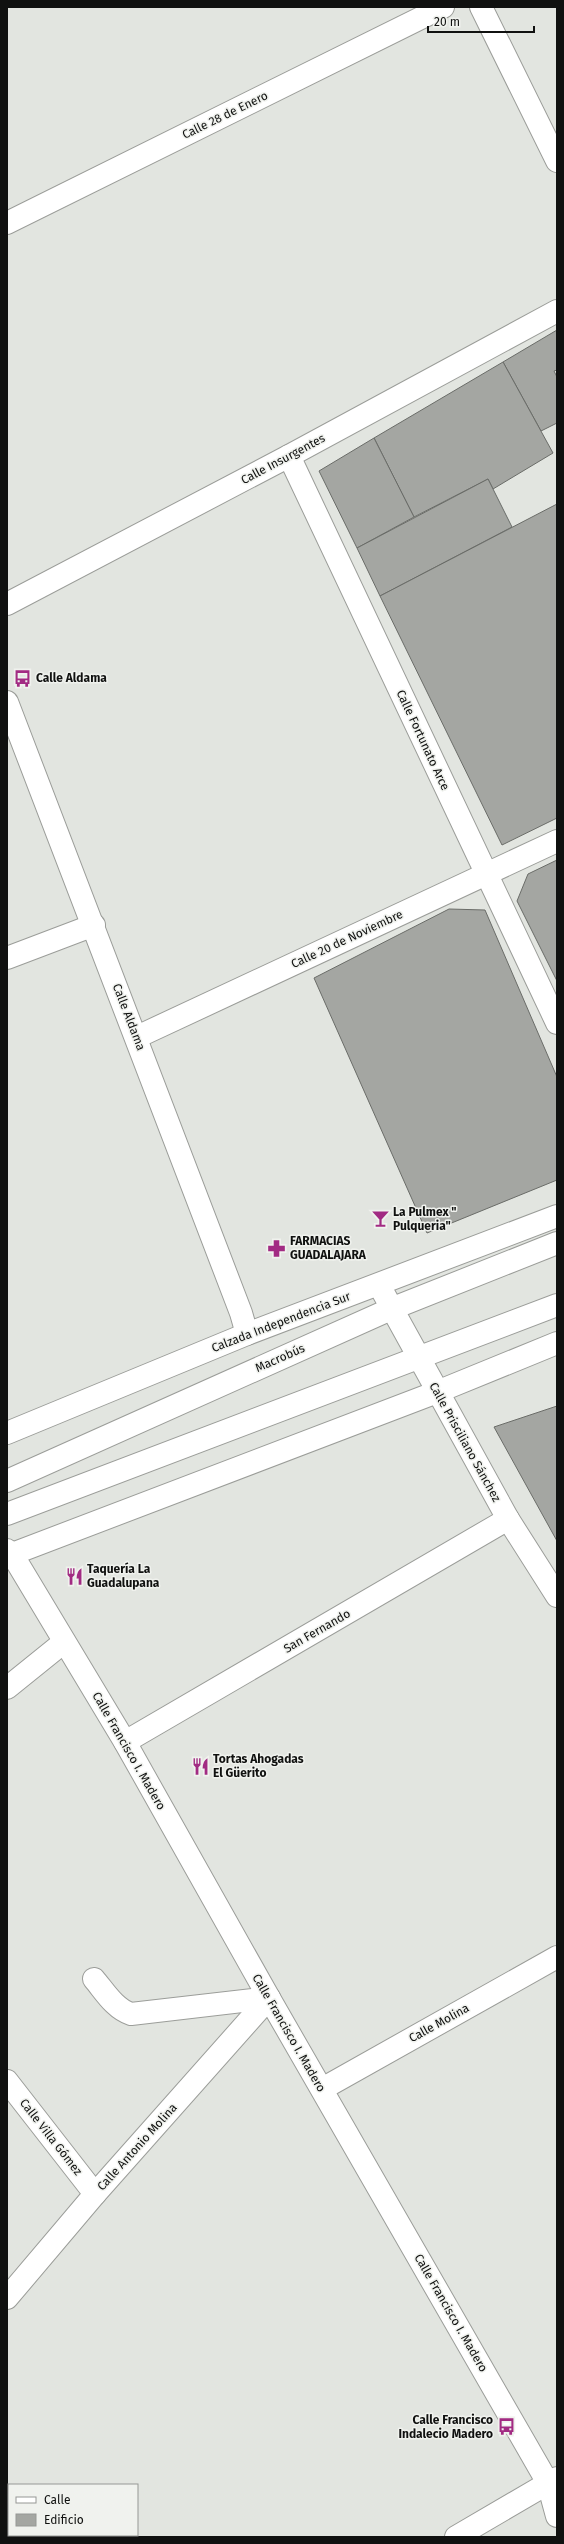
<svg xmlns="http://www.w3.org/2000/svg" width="564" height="2544" viewBox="0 0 564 2544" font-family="'Fira Sans',sans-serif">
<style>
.building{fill:#a4a6a2;stroke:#6a6c68}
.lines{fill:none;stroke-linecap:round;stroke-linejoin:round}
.minor-casing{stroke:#9b9d99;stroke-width:24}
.major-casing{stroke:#9b9d99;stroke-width:24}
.minor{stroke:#fff;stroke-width:22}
.major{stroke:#fff;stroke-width:22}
.labels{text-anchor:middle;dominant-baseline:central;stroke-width:3;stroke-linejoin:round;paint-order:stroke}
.street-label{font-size:12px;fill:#101110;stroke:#f0f2ee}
.poi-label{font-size:12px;font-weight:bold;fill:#101110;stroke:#f0f2ee;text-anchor:start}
</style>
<rect width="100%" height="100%" fill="#e2e5e0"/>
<g class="building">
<polygon points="557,330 557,370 554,371 557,377 557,423 541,431 503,362"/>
<polygon points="503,362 553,453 493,489 488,479 414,517 374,438"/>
<polygon points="374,438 414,517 357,548 319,471"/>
<polygon points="488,479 512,527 380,596 357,548"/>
<polygon points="557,504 557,818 502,845 380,596"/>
<polygon points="557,860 557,981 517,901 528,874"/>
<polygon points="449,909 485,910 557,1077 557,1180 427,1233 314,978"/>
<polygon points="557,1406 557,1541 494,1427"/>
</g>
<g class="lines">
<defs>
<g id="minor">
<polyline points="481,7 557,161"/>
<polyline points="7,223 443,7"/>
<polyline points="289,456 557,1023"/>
<polyline points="7,604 289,456 557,311"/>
<polyline points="7,702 241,1313 247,1334"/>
<polyline points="7,958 94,925"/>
<polyline points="137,1037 557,841"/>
<polyline points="379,1285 508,1519 557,1596"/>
<polyline points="7,1481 391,1309 557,1243"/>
<polyline points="7,1514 557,1305"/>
<polyline points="7,1550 12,1554 125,1742 269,1998 548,2483 557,2516"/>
<polyline points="7,1688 64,1642"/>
<polyline points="125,1742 508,1519"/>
<path d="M94,1979C105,1992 115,2009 131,2014L269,1998"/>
<polyline points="7,2081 95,2194"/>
<polyline points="322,2089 557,1957"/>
<polyline points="7,2298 95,2194 269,1998"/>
<polyline points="456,2537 557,2478"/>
</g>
<g id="major">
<polyline points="7,1433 247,1334 557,1216"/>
<polyline points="7,1556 437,1392 557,1343"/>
</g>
</defs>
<use href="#minor" class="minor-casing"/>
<use href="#major" class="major-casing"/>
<use href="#minor" class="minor"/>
<use href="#major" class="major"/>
</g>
<defs>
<symbol id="bus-bare" viewBox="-9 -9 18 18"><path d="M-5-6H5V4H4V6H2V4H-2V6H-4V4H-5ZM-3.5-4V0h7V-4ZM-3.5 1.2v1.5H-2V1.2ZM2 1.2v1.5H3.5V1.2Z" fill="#a22b83" stroke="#f0f2ee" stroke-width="2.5" paint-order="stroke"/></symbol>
<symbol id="bar-bare" viewBox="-9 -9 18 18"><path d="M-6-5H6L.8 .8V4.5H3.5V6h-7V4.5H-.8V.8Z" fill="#a22b83" stroke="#f0f2ee" stroke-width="2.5" paint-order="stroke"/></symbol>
<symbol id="pharmacy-bare" viewBox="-9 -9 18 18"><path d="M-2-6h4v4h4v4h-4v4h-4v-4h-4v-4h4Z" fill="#a22b83" stroke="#f0f2ee" stroke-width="2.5" paint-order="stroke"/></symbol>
<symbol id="restaurant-bare" viewBox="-9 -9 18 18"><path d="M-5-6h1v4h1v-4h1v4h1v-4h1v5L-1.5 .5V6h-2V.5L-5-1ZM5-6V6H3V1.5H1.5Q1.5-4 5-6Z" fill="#a22b83" stroke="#f0f2ee" stroke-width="2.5" paint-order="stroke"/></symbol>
</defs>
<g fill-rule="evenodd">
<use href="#bus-bare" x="10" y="666" width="25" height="25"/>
<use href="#bar-bare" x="368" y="1206" width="25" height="25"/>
<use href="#pharmacy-bare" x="264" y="1236" width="25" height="25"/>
<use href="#restaurant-bare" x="62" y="1564" width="25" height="25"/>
<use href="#restaurant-bare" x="188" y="1754" width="25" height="25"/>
<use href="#bus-bare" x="494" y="2414" width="25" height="25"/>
</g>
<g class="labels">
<g class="street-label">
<text transform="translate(225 115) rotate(-26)">Calle 28 de Enero</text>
<text transform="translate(283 459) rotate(-28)">Calle Insurgentes</text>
<text transform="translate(423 740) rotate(65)">Calle Fortunato Arce</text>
<text transform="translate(347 939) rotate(-25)">Calle 20 de Noviembre</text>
<text transform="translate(129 1017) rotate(69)">Calle Aldama</text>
<text transform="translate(281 1322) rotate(-21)">Calzada Independencia Sur</text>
<text transform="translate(280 1358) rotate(-24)">Macrobús</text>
<text transform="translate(465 1442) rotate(61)">Calle Prisciliano Sánchez</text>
<text transform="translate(317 1631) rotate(-30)">San Fernando</text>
<text transform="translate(129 1751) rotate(60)">Calle Francisco I. Madero</text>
<text transform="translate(439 2023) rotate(-29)">Calle Molina</text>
<text transform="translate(289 2033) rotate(60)">Calle Francisco I. Madero</text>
<text transform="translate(51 2137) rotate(52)">Calle Villa Gómez</text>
<text transform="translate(137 2147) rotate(-48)">Calle Antonio Molina</text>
<text transform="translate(451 2313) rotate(60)">Calle Francisco I. Madero</text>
</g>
<g class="poi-label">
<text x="36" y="678">Calle Aldama</text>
<text x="393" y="1212">La Pulmex "<tspan x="393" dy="14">Pulqueria"</tspan></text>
<text x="290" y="1241">FARMACIAS<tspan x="290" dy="14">GUADALAJARA</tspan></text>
<text x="87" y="1569">Taquería La<tspan x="87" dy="14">Guadalupana</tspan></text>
<text x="213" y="1759">Tortas Ahogadas<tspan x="213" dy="14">El Güerito</tspan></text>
<text x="493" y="2420" text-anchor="end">Calle Francisco<tspan x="493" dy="14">Indalecio Madero</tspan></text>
</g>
</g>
<rect width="564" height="2544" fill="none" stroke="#101110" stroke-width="16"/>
<rect x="8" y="2484" width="130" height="52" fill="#f0f2ee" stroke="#969895"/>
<rect x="16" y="2497" width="20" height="6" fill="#ffffff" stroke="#969895"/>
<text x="44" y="2504" font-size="12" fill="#101110">Calle</text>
<rect x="16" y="2514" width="20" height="12" fill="#a4a6a2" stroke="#969895"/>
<text x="44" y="2524" font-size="12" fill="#101110">Edificio</text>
<path d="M428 26v6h106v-6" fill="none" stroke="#101110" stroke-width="2"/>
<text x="434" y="26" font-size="12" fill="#101110" stroke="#f0f2ee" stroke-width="3" paint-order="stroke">20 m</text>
</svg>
